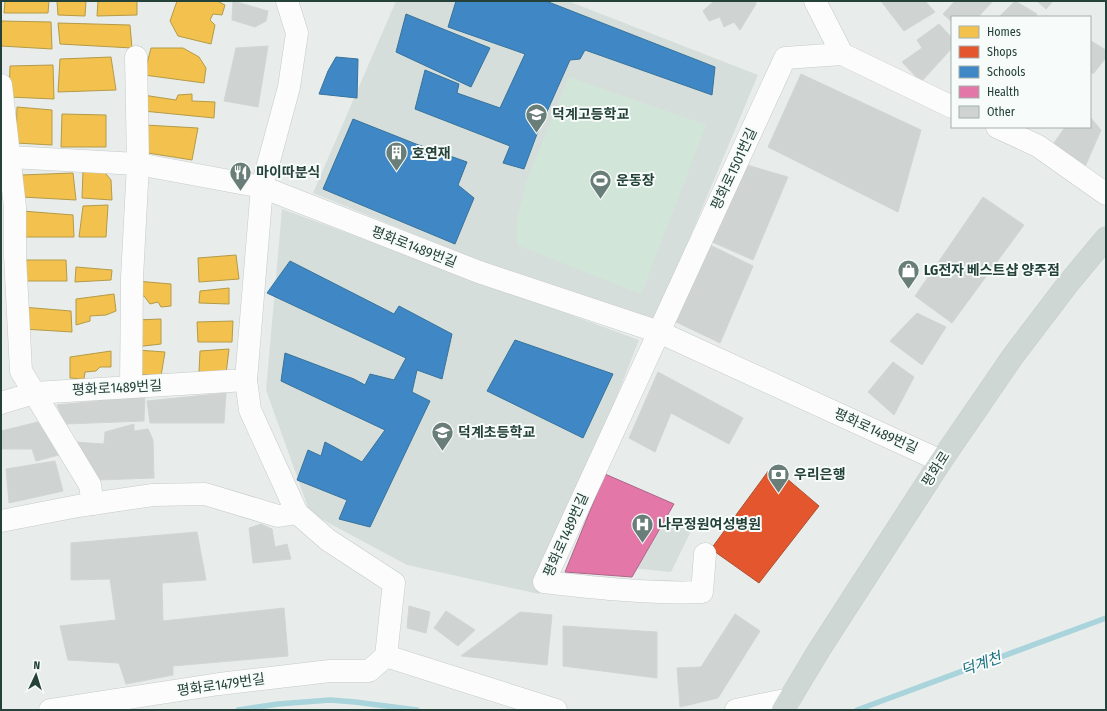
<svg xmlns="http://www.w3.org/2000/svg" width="1107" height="711" viewBox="0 0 1107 711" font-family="'Fira Sans Condensed','Noto Sans KR',sans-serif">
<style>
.built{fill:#d6dedb}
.green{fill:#d1e6d8}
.homes{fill:#f2c14e;stroke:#b49b48}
.shops{fill:#e4572e;stroke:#aa5132}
.schools{fill:#3f88c5;stroke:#37739b}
.health{fill:#e377a8;stroke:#aa6787}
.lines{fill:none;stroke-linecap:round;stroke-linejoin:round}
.stream{stroke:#a9d4db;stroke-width:5.5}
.building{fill:#cfd4d2;stroke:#d1d6d4}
.minor-casing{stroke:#c5cac8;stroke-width:23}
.major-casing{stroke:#c3ccc9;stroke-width:23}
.minor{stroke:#fcfcfc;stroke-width:22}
.major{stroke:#cfd7d5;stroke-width:22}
.labels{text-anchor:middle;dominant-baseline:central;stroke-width:4;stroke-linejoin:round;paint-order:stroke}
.poi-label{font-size:14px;font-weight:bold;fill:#24423a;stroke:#f7fbf9;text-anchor:start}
.street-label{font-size:14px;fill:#24423a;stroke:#f7fbf9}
.water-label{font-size:15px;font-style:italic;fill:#1c6f80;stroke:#f7fbf9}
</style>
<rect width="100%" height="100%" fill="#e8edeb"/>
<g class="built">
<polygon points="396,1 568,1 758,75 651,330 313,193"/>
<polygon points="282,209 639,340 539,594 407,565 310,513 266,390"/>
<polygon points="618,505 695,523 671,572 593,564"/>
</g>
<polygon class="green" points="569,77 706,125 641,294 517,245 517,220 527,180"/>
<g class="homes">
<polygon points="5,1 49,1 48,13 4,13"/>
<polygon points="57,1 86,1 85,16 58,15"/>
<polygon points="98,1 137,1 137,15 97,16"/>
<polygon points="177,1 217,1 225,5 222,15 213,14 210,20 215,25 211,44 178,36 170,21"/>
<polygon points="1,21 51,22 52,49 1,46"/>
<polygon points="58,23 130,25 132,48 60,44"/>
<polygon points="151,48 183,48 199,57 206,68 204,83 144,75"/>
<polygon points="111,57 116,90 58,92 60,59"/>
<polygon points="53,65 54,99 9,97 10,66"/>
<polygon points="192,94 192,101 215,102 214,118 143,111 143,95 176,100 178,95"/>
<polygon points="17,107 52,110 52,145 16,143"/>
<polygon points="62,114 106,115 106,147 61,147"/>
<polygon points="145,125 198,128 192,160 148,153"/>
<polygon points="101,168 111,180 112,200 82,198 83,171"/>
<polygon points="73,173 76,200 22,197 22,175"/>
<polygon points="108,205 106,237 79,237 83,206"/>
<polygon points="22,211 73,215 74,237 20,237"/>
<polygon points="236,255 239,279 199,282 198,258"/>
<polygon points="19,260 66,260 67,281 22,281"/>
<polygon points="76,267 112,270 111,280 75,282"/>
<polygon points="136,281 171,284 171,306 161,307 158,302 150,304 144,296 136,297"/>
<polygon points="229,288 229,304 199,303 200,291"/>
<polygon points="114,294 116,311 106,315 90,316 90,321 76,325 76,299"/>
<polygon points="22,307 71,311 72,332 23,329"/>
<polygon points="161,319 161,344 135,347 136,320"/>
<polygon points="233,321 232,342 198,342 197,322"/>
<polygon points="229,349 226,374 199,372 200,351"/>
<polygon points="137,350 165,352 161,376 137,374"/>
<polygon points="111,351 111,367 100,367 96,371 85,372 84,379 70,378 70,357"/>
</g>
<polygon class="shops" points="772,466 819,506 759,583 711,549"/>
<g class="schools">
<polygon points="456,1 546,1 715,67 712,95 585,50 580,59 570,60 537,134 524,169 503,163 510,146 415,109 425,70 459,84 457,93 500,108 525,54 448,27"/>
<polygon points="406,14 490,48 471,87 396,52"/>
<polygon points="336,57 358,59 357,98 319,94 328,71"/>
<polygon points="353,119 416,144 467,162 458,185 474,198 455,244 323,189"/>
<polygon points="290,261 394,314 399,306 452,334 442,379 417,370 412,392 430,401 370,527 339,519 347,500 297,480 308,450 321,456 325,442 362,462 385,430 281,381 285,353 354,379 365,385 370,374 394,380 406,358 267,293"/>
<polygon points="515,340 613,374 583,438 487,391"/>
</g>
<polygon class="health" points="605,474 674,504 632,577 565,572"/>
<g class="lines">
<g class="stream">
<polyline points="238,710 278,704 330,700 355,702 417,710"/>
<polyline points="857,710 1106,618"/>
</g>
</g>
<g class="building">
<polygon points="233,1 268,11 266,21 255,27 232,20"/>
<polygon points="714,1 755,1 756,4 740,30 734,22 724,27 720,17 709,21 703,11"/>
<polygon points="881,1 925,1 935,12 904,31"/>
<polygon points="955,1 990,1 992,2 978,17 952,17 952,22 943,14"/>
<polygon points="1015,1 1037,14 1035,17 999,17"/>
<polygon points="1037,1 1053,1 1046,9"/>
<polygon points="939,24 952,38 952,48 921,82 902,62 922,48 917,40"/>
<polygon points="1091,41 1106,50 1106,58 1093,74 1090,71"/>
<polygon points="268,46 258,107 224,101 236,48"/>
<polygon points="801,74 921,130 898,212 768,147"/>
<polygon points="1090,117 1101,130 1084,169 1052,146 1065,127 1090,127"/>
<polygon points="747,165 788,177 753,260 710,241"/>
<polygon points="983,197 1024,225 952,323 915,296"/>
<polygon points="710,245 753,266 720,343 674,321"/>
<polygon points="917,313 946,327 922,365 890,341"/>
<polygon points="893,362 914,377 894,415 868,392"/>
<polygon points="658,372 743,418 729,444 671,413 655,452 629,438"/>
<polygon points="226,393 224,423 150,423 147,401"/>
<polygon points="145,394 144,421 65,424 57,405 98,401"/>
<polygon points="38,422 59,455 36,461 32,449 1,449 1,431"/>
<polygon points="134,424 134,431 148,429 153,440 154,478 97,480 74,442 104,444 105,432"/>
<polygon points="55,461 63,491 9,503 6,469"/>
<polygon points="261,524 272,529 275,547 287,544 291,559 253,563 249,528"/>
<polygon points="197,532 206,580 162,583 163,621 284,608 288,656 173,666 173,675 126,684 119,663 68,660 60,626 116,620 110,579 71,580 71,543"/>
<polygon points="409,606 430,612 426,633 407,628"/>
<polygon points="446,611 475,630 458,646 434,628"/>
<polygon points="520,612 552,615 547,665 461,656"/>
<polygon points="735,614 760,631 718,698 680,707 677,668 701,667"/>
<polygon points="563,626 657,632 657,678 563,666"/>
</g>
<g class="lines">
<defs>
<g id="minor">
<polyline points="815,1 842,54"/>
<polyline points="1,85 15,207 15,256 21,371 90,485 93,504"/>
<polyline points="997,127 1038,146 1106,194"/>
<polyline points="10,157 138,164 262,187 479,272 659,332 941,461"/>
<polyline points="246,380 250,410 297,513"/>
<polyline points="131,387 132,278 138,164 136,57"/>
<polyline points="1,403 34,393 246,380 262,187 289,87 297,33 287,1"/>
<polyline points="1,521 78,506 153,495 205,494 278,516 297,513 328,540 394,583 386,656 556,710"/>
<path d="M705,554L702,592C649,594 597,588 544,582L785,58L842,54L952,107"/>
<polyline points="50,710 219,684 330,671 369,671 386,656"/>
<polyline points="736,710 790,699"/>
</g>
<polyline id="major" points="783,710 819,650 941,461 1013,356 1067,285 1106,238"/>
</defs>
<use href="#minor" class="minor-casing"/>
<use href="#major" class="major-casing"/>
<use href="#minor" class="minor"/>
<use href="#major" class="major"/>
</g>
<defs>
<symbol id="school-pin" viewBox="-11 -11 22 30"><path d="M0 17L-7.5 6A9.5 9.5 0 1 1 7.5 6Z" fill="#697e78" stroke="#f7fbf9"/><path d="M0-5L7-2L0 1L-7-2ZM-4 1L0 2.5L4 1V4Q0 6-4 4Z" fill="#fff"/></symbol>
<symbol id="building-pin" viewBox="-11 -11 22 30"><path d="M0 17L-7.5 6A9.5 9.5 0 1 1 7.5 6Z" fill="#697e78" stroke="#f7fbf9"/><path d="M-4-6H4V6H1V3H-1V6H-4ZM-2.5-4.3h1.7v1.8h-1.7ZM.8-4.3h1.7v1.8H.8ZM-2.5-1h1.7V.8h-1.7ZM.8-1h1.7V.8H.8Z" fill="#fff"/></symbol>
<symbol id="restaurant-pin" viewBox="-11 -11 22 30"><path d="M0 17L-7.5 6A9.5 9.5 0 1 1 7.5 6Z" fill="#697e78" stroke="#f7fbf9"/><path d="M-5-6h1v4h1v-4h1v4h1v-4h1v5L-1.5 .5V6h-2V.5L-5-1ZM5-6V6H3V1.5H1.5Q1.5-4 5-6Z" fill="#fff"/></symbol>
<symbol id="stadium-pin" viewBox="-11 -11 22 30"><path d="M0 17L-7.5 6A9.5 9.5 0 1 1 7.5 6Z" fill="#697e78" stroke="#f7fbf9"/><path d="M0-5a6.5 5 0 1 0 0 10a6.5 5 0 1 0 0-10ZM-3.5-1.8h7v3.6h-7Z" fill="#fff"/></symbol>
<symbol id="shop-pin" viewBox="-11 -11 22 30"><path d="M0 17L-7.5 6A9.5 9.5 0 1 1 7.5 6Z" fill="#697e78" stroke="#f7fbf9"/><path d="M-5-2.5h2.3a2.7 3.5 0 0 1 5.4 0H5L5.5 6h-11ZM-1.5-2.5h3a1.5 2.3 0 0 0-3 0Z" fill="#fff"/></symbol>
<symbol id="bank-pin" viewBox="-11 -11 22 30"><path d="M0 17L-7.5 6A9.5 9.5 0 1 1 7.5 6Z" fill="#697e78" stroke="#f7fbf9"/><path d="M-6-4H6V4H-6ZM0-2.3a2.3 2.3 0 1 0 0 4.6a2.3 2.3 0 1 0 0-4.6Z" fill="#fff"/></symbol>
<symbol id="hospital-pin" viewBox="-11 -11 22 30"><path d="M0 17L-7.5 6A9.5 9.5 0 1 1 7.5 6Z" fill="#697e78" stroke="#f7fbf9"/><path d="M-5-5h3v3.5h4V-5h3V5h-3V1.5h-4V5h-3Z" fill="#fff"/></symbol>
</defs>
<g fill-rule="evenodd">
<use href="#school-pin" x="524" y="102" width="25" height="34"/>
<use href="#building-pin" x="384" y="140" width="25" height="34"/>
<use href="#restaurant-pin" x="228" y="160" width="25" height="34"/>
<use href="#stadium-pin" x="588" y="168" width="25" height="34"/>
<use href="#shop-pin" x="896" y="258" width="25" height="34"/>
<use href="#school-pin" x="430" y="420" width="25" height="34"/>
<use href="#bank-pin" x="766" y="462" width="25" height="34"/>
<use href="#hospital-pin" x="630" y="512" width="25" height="34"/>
</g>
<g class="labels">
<g class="poi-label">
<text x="552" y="114">덕계고등학교</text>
<text x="412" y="153">호연재</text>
<text x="256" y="172">마이따분식</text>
<text x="616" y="180">운동장</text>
<text x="924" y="270">LG전자 베스트샵 양주점</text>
<text x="458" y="432">덕계초등학교</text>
<text x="794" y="474">우리은행</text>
<text x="658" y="524">나무정원여성병원</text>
</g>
<g class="street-label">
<text transform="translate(734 169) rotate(-65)">평화로1501번길</text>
<text transform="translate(414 247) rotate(21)">평화로1489번길</text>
<text transform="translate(117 388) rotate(-3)">평화로1489번길</text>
<text transform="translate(876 431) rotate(24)">평화로1489번길</text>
<text transform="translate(936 469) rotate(-57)">평화로</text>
<text transform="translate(566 535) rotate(-66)">평화로1489번길</text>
<text transform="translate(221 685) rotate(-8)">평화로1479번길</text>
</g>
<g class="water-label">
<text transform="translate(981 664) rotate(-20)">덕계천</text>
</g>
</g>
<rect width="1107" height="711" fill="none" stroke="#24423a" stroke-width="4"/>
<rect x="951" y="16" width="140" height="112" fill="#f7fbf9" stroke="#a3b1ad"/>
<rect x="959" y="26" width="20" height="12" fill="#f2c14e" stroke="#a3b1ad"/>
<text x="987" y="36" font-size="12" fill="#24423a">Homes</text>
<rect x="959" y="46" width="20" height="12" fill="#e4572e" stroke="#a3b1ad"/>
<text x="987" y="56" font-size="12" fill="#24423a">Shops</text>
<rect x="959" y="66" width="20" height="12" fill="#3f88c5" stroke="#a3b1ad"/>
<text x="987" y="76" font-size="12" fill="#24423a">Schools</text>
<rect x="959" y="86" width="20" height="12" fill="#e377a8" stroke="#a3b1ad"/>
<text x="987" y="96" font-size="12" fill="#24423a">Health</text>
<rect x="959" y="106" width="20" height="12" fill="#cfd4d2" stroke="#a3b1ad"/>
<text x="987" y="116" font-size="12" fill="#24423a">Other</text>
<g transform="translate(36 675) rotate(4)" stroke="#f7fbf9" stroke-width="3" paint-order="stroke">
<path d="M0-3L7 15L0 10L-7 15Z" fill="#24423a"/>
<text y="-6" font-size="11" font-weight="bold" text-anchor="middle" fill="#24423a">N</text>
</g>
</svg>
